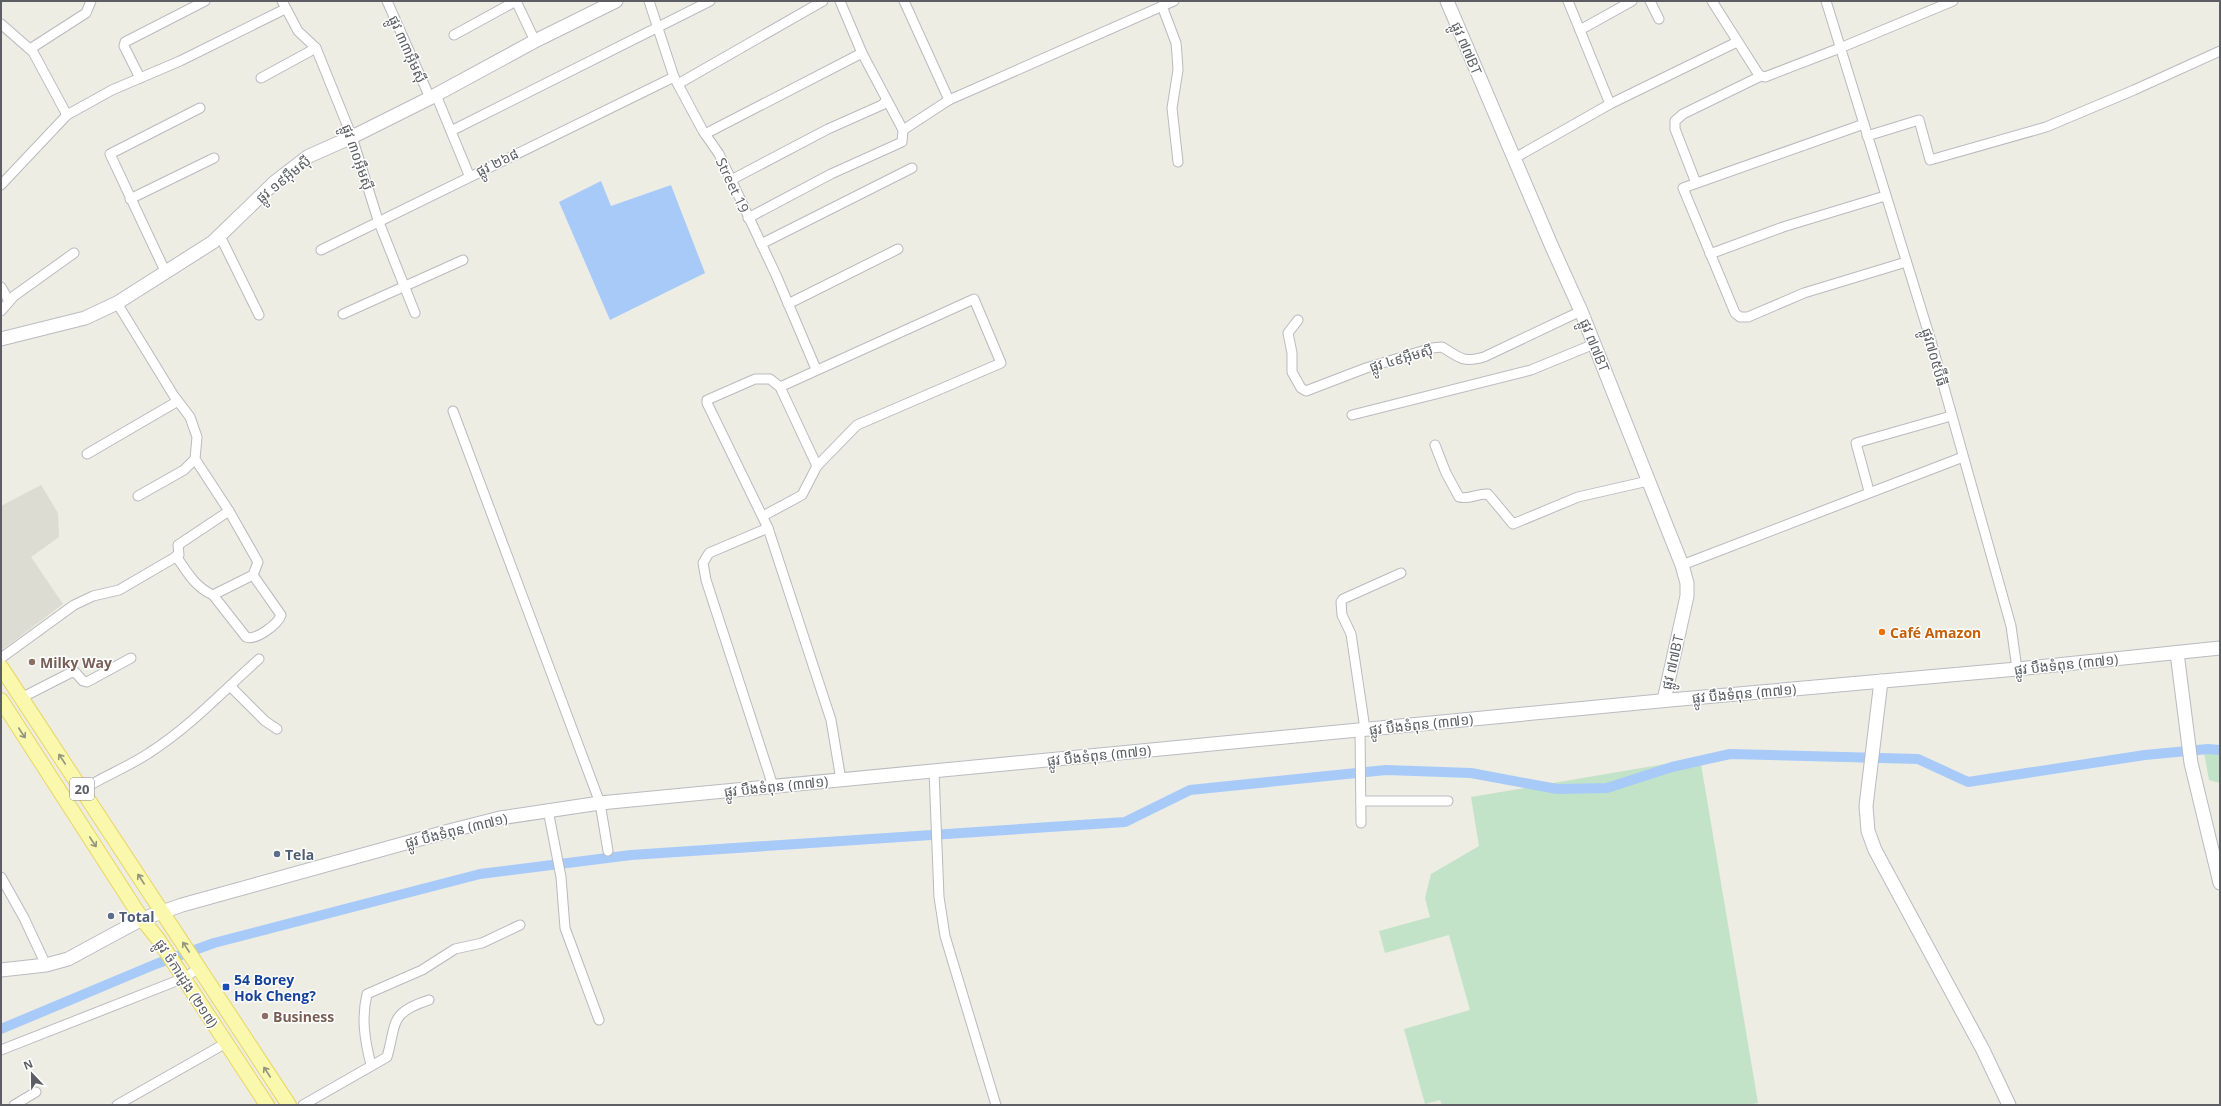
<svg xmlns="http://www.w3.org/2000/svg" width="2221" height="1106" viewBox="0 0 2221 1106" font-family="'Open Sans','Noto Sans Khmer',sans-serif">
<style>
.education{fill:#dddcd2}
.green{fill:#c2e3c7}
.water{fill:#a8caf9}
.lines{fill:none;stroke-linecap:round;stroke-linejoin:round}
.canal{stroke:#a8caf9;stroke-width:10}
.street-casing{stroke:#b9babf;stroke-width:11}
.secondary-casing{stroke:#b9bbc1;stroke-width:15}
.primary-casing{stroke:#e8d562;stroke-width:16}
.street{stroke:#fff;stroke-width:9}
.secondary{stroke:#fff;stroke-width:13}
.primary{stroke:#faf8ad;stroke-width:14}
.oneway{stroke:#93947d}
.food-dot{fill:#e8710a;stroke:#fff;stroke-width:1.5}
.education-dot{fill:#8d6e63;stroke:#fff;stroke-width:1.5}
.service-dot{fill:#5c6f8a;stroke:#fff;stroke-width:1.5}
.transit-dot{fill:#1a4fb4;stroke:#fff;stroke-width:1.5}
.labels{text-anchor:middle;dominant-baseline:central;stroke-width:3;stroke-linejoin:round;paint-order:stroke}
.shield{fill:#fff;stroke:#8d8e92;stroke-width:1}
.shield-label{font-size:13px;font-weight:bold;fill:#5c5e63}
.street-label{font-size:14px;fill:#5c5e63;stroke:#fff}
.food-label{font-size:14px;font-weight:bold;fill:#c56008;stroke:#fff;text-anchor:start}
.education-label{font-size:14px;font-weight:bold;fill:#785e54;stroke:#fff;text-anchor:start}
.service-label{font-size:14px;font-weight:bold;fill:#4e5e75;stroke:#fff;text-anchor:start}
.transit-label{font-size:14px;font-weight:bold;fill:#164399;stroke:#fff;text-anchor:start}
</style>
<rect width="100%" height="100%" fill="#edede4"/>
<polygon class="education" points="41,485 58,513 59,537 31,557 63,604 2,650 1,506"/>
<g class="green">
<polygon points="2203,747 2220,748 2220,783 2209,780"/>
<polygon points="1700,758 1758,1103 1745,1105 1442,1105 1440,1100 1425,1104 1404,1029 1470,1010 1449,935 1385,953 1379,931 1430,917 1425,898 1431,874 1479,846 1471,797"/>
</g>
<polygon class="water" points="601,181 611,206 671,185 705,273 610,320 559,202"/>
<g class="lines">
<polyline class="canal" points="1,1029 156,964 214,943 480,874 631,855 1125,822 1190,790 1386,770 1471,773 1557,789 1607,788 1672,767 1730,754 1918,759 1968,782 2145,755 2208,749 2220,750"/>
<defs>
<g id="street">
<polyline points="282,1 298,31 316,48 352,137 378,220 415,313"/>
<polyline points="387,1 430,98"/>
<polyline points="516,1 535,41"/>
<polyline points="649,1 674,77 703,131 719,154 776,275 816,369"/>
<polyline points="904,1 949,100"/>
<polyline points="1568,1 1610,104"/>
<polyline points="1650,1 1659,19"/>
<polyline points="1712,1 1759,75 1765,77 1840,48 1953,1"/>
<polyline points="1826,1 1931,341 2011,626 2017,669"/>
<polyline points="1162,6 1176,43 1177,54 1178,70 1172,108 1178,162"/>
<polyline points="1,24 33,52 67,115"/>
<polyline points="1580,30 1632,1"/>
<polyline points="454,35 516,1"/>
<polyline points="30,49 86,13 91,1"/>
<polyline points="140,78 124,46 125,42 205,1"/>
<polyline points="261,78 316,48"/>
<polyline points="678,84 823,1"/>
<polyline points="436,95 469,175"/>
<polyline points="1864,124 1683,188 1735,313 1740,317 1748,317 1804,293 1906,262"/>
<polyline points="903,130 949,100 1174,1"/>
<polyline points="451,131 710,1"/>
<polyline points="705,134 862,53"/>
<polyline points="1867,136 1919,120 1930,160 2046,127 2134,90 2220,51"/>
<polyline points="1513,159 1610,104 1737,42"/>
<polyline points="731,180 828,129 882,105 886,101"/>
<polyline points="1696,183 1675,129 1675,121 1683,114 1761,76"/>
<polyline points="1,185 67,115 112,90 180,61 285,9"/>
<polyline points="130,199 214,158"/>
<polyline points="748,218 831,174 902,142 903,130 862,53 840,1"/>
<polyline points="220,236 259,315"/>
<polyline points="761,244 912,168"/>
<polyline points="321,250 674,77"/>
<polyline points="1710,254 1783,227 1885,196"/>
<polyline points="166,273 110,154 200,108"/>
<polyline points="1,287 9,301"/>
<path d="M117,303L174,396L190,417L197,437L195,459L229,511L258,562L253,575L213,595C195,587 187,572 176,556"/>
<polyline points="788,304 898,249"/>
<polyline points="1,311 14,296 74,253"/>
<polyline points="343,314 463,260"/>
<path d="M1298,320L1288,333L1292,353V372L1301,388L1306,391L1366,368L1432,348L1442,347C1461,358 1462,363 1484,357L1581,311"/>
<polyline points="453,411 600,803 608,851"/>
<polyline points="1352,415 1531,370 1594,344"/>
<path d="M1435,445L1446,473L1459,497C1469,500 1478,493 1488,494L1513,524L1578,497L1648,481"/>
<polyline points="87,454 178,401"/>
<polyline points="817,466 780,387 770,379 755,379 707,400 707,403 768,528 831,720 841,780"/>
<polyline points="1869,491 1856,443 1951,416"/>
<polyline points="138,496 184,470 195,459"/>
<polyline points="763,516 802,495 817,466 857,425 1001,363 974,299 780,387"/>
<polyline points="768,528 709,553 703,563 706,580 773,786"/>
<polyline points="1682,565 1963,457"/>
<path d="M213,595L246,637C256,641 278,624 281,615L253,575"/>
<polyline points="1,658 74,605 93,596 119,590 179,555 178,545 229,511"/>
<polyline points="230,686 265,721 277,729"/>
<polyline points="21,698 70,673 75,672 83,681 87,682 131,658"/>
<polyline points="1365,729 1351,634 1342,615 1341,602 1343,599 1401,573"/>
<polyline points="1360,730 1361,823"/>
<polyline points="934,771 939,897 945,936 996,1105"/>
<path d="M82,790C104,776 128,767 149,753C190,727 223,691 259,659"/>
<polyline points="1361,801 1448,801"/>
<polyline points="548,810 561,877 565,928 599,1020"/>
<polyline points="1,877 24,918 46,965"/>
<polyline points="1,1050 184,978 199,968"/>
<path d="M371,1065C365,1041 361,1019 367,994L422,970L455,949L482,943L520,925"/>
<polyline points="14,1105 36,1092"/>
<polyline points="117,1105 226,1043"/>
<path d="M303,1105L387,1057C397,1022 389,1013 429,1000"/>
</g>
<g id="secondary">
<polyline points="1447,1 1552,247 1581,311 1682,565 1687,583 1687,596 1664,700"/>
<polyline points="1,339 85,318 117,303 213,242 275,182 309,156 352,137 430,98 535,41 616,1"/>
<polyline points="2177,653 2191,763 2220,883"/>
<polyline points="1881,681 1866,806 1868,831 1875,850 1983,1050 2009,1105"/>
<polyline points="1,970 46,965 68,959 142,919 182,905 449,831 500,818 600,803 1670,700 2017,669 2220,648"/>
</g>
<g id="primary">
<polyline points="1,667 289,1105"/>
<polyline points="1,700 142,919 158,939 267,1105"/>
</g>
</defs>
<use href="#street" class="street-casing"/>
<use href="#secondary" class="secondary-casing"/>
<use href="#primary" class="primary-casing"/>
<use href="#street" class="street"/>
<use href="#secondary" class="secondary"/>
<use href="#primary" class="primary"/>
</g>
<defs><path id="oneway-shaft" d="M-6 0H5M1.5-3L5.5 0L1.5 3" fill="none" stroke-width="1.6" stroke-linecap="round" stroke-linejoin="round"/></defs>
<g class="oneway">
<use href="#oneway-shaft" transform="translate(22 733) rotate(57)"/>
<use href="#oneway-shaft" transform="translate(62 759) rotate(-123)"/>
<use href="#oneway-shaft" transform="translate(93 842) rotate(57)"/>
<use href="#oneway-shaft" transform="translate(141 879) rotate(-123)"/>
<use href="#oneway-shaft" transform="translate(186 947) rotate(-123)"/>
<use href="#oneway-shaft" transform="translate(267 1072) rotate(-123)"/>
</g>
<circle class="food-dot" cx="1882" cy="632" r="4"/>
<g class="education-dot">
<circle cx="32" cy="662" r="4"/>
<circle cx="265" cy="1016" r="4"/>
</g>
<g class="service-dot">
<circle cx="277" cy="854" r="4"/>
<circle cx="111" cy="916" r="4"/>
</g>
<rect class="transit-dot" x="222" y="983" width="8" height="8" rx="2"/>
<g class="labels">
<rect class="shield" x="70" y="778" width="24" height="22" rx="3"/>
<g class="shield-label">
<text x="82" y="789">20</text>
</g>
<g class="street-label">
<text transform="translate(1467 48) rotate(67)">ផ្លូវ ៧៧BT</text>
<text transform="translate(408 49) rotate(66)">ផ្លូវ ៣៣អ៊ឹមស៊ី</text>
<text transform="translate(358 157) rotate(71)">ផ្លូវ ៣០អ៊ឹមស៊ី</text>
<text transform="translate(497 162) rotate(-26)">ផ្លូវ ២៦៨</text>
<text transform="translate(283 179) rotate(-39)">ផ្លូវ ១៩អ៊ឹមស៊ី</text>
<text transform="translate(733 185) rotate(65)">Street 19</text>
<text transform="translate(1595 345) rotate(68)">ផ្លូវ ៧៧BT</text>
<text transform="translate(1935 357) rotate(74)">ផ្លូវ៧០៥ប៊ីធី</text>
<text transform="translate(1401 358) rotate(-16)">ផ្លូវ ៤៩អ៊ឹមស៊ី</text>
<text transform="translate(1672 662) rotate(-77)">ផ្លូវ ៧៧BT</text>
<text transform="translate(2066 664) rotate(-6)">ផ្លូវ បឹងទំពុន (៣៧១)</text>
<text transform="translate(1744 693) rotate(-5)">ផ្លូវ បឹងទំពុន (៣៧១)</text>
<text transform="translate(1421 724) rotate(-6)">ផ្លូវ បឹងទំពុន (៣៧១)</text>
<text transform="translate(1099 755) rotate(-6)">ផ្លូវ បឹងទំពុន (៣៧១)</text>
<text transform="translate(776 786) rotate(-6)">ផ្លូវ បឹងទំពុន (៣៧១)</text>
<text transform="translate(456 830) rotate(-14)">ផ្លូវ បឹងទំពុន (៣៧១)</text>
<text transform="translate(187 983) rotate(57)">ផ្លូវ ចំការដូង (២១៧)</text>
</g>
<g class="food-label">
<text x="1890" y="632">Café Amazon</text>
</g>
<g class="education-label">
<text x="40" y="662">Milky Way</text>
<text x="273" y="1016">Business</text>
</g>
<g class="service-label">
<text x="285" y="854">Tela</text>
<text x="119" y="916">Total</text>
</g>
<g class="transit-label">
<text x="234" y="979">54 Borey<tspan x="234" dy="16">Hok Cheng?</tspan></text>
</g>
</g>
<rect width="2221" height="1106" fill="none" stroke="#5c5e63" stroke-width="4"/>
<g transform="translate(32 1074) rotate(338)" stroke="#ffffff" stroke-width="3" paint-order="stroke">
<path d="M0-3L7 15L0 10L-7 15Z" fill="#5c5e63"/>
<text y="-6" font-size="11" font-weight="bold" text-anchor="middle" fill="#5c5e63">N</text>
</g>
</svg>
